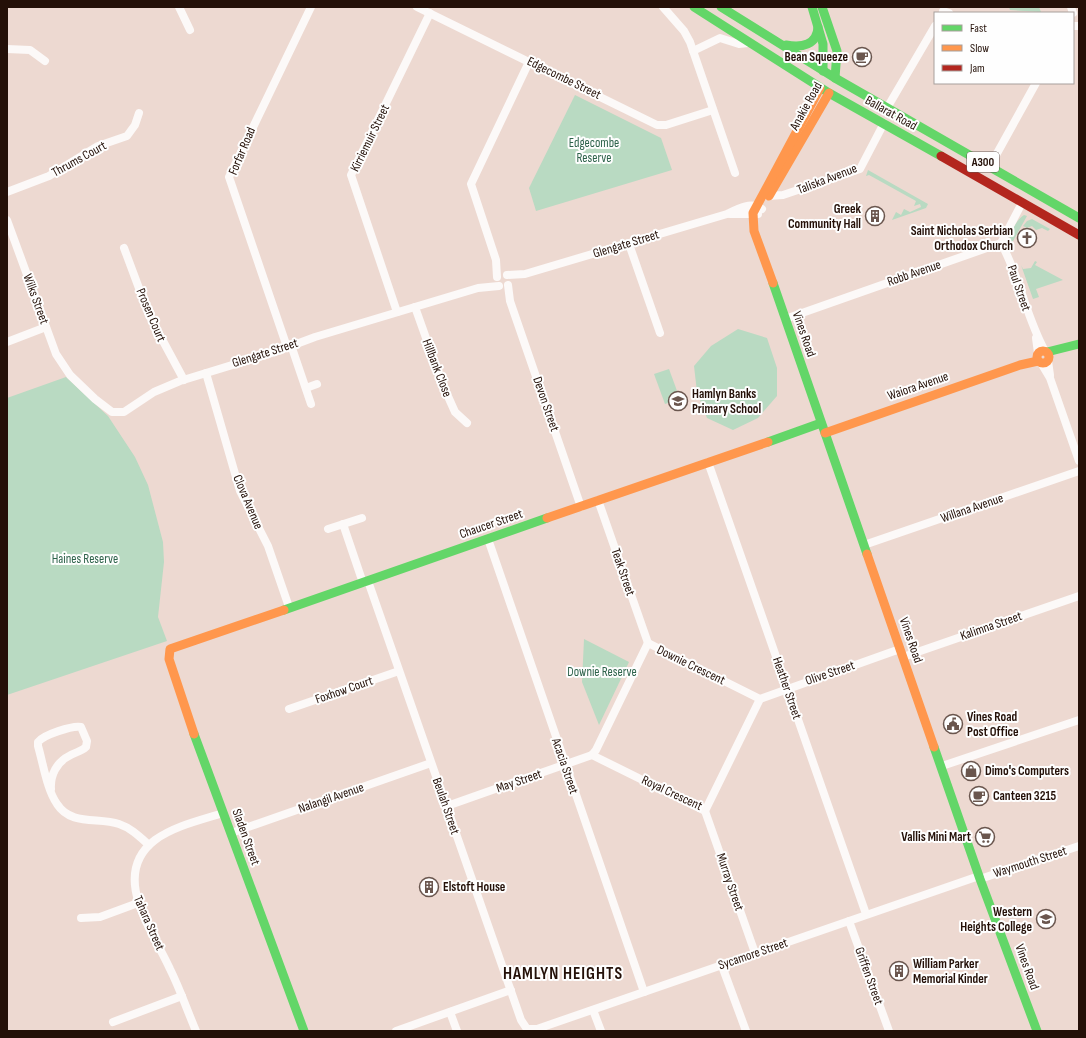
<svg xmlns="http://www.w3.org/2000/svg" width="1086" height="1038" viewBox="0 0 1086 1038" font-family="'Sofia Sans Condensed',sans-serif">
<style>
.green{fill:#b9dac2}
.lines{fill:none;stroke-linecap:round;stroke-linejoin:round}
.street{stroke:#fcf9f8;stroke-width:8}
.fast{stroke:#63d668;stroke-width:9}
.slow{stroke:#ff974d;stroke-width:9}
.jam{stroke:#b3261e;stroke-width:9}
.labels{text-anchor:middle;dominant-baseline:central;stroke-width:4;stroke-linejoin:round;paint-order:stroke}
.shield{fill:#fefefe;stroke:#655752;stroke-width:1}
.shield-label{font-size:12px;font-weight:bold;fill:#241008}
.poi-label{font-size:13px;font-weight:bold;fill:#241008;stroke:#fefefe;text-anchor:start}
.street-label{font-size:13px;fill:#241008;stroke:#fefefe}
.park-label{font-size:13px;fill:#2d624a;stroke:#fefefe}
.district-label{font-size:17px;font-weight:bold;letter-spacing:1px;fill:#241008;stroke:#fefefe}
</style>
<rect width="100%" height="100%" fill="#edd9d1"/>
<g class="green">
<polygon points="1009,7 1039,7 1041,12 1010,10"/>
<polygon points="575,95 661,138 672,170 536,211 529,188"/>
<polygon points="868,170 928,204 926,208 892,220 896,212 901,215 904,209 910,212 921,207 920,204 914,206 916,201 869,175 866,176"/>
<path d="M1024,215L1027,216L1012,243L1013,248L1010,249C1006,238 1015,221 1024,215Z"/>
<polygon points="1032,219 1050,229 1048,231 1042,228 1036,230 1032,226 1027,228 1023,226 1027,221"/>
<polygon points="1035,261 1037,262 1035,265 1063,280 1036,289 1039,297 1033,299 1021,265 1023,269 1031,268"/>
<polygon points="738,329 767,338 777,368 777,396 758,418 733,430 707,418 697,392 694,366 711,346"/>
<polygon points="669,369 680,399 665,404 654,374"/>
<polygon points="66,377 108,416 135,457 148,485 163,542 164,562 158,617 167,641 7,695 7,398"/>
<polygon points="584,639 629,662 599,725 582,682"/>
</g>
<g class="lines">
<g class="street">
<polyline points="179,7 190,30"/>
<polyline points="417,7 657,125 666,125 713,110"/>
<polyline points="663,7 684,31 690,42 735,173"/>
<polyline points="1071,7 1073,13"/>
<polyline points="943,11 949,13"/>
<polyline points="1073,26 1079,26"/>
<polyline points="7,49 30,50 45,61"/>
<polyline points="693,51 720,38 739,44 748,43"/>
<polyline points="887,108 935,26"/>
<polyline points="990,166 1036,83"/>
<polyline points="7,192 49,176 98,146 127,136 135,125 139,113"/>
<polyline points="768,196 783,195 860,169 884,123"/>
<polyline points="730,214 758,214"/>
<polyline points="7,220 56,354 70,375 95,399 112,412 124,412 154,392 180,381 275,352 315,337 478,288 499,286"/>
<path d="M1001,243C1020,277 1026,317 1045,351"/>
<polyline points="629,244 660,333"/>
<polyline points="124,248 149,315 184,380"/>
<path d="M507,275L525,274L727,214C737,209 751,201 762,209"/>
<polyline points="497,277 496,260 471,184 529,62"/>
<polyline points="508,285 510,301 581,507"/>
<polyline points="415,307 442,383 455,412 467,423"/>
<polyline points="397,312 351,175 430,13"/>
<polyline points="785,319 1001,243 1022,203"/>
<polyline points="1036,338 1038,353"/>
<polyline points="7,342 46,327"/>
<polyline points="291,345 311,404"/>
<polyline points="287,347 229,177 311,7"/>
<polyline points="1048,361 1050,375"/>
<polyline points="1041,363 1050,378 1079,461"/>
<polyline points="206,373 240,491 268,546 289,607"/>
<polyline points="306,388 317,384"/>
<polyline points="708,462 866,914"/>
<polyline points="598,500 648,643"/>
<polyline points="343,524 363,583"/>
<polyline points="328,529 362,518"/>
<polyline points="488,539 644,992"/>
<polyline points="864,545 1079,471"/>
<polyline points="368,581 521,1020 527,1029 537,1029 979,876"/>
<polyline points="648,643 760,699"/>
<polyline points="903,657 1079,596"/>
<polyline points="289,709 399,671"/>
<polyline points="592,755 705,811 755,953"/>
<polyline points="942,766 1079,720"/>
<path d="M51,789C50,775 57,762 69,756C75,752 81,752 86,747L87,741L81,727C73,725 43,735 38,742V746C43,763 47,790 57,804C71,826 98,817 119,824C131,828 140,837 149,845"/>
<polyline points="447,806 592,755 596,750 648,643"/>
<polyline points="705,811 760,699 900,649"/>
<polyline points="231,833 431,763"/>
<polyline points="980,879 1079,846"/>
<polyline points="81,918 100,917 138,903"/>
<polyline points="849,921 889,1031"/>
<polyline points="722,966 746,1031"/>
<polyline points="593,1010 601,1031"/>
<polyline points="450,1012 457,1031"/>
<polyline points="113,1022 182,996"/>
<path d="M196,1031C187,1010 180,989 170,969C153,931 109,875 155,840C174,826 201,820 223,813"/>
<polyline points="396,1031 511,990"/>
</g>
<g class="fast">
<polyline points="694,7 829,93 941,156"/>
<polyline points="721,7 835,78 1079,218"/>
<polyline points="812,7 823,44 823,71"/>
<polyline points="822,7 837,51 835,78"/>
<path d="M786,45C802,48 817,45 818,27"/>
<polyline points="773,283 867,554"/>
<polyline points="1047,352 1079,344"/>
<polyline points="768,442 821,423"/>
<polyline points="284,610 547,518"/>
<polyline points="194,734 304,1031"/>
<polyline points="934,747 980,879 1037,1031"/>
</g>
<g class="slow">
<polyline points="769,196 829,93"/>
<polyline points="773,283 754,231 753,213 820,88"/>
<circle cx="1043" cy="357" r="6"/>
<polyline points="825,433 1020,365 1038,361"/>
<polyline points="547,518 768,442"/>
<polyline points="867,554 934,747"/>
<polyline points="194,734 169,659 170,649 284,610"/>
</g>
<polyline class="jam" points="941,156 1079,235"/>
</g>
<defs>
<symbol id="cafe-ring" viewBox="-11 -11 22 22"><circle r="9.5" fill="#fefefe" stroke="#6a564e" stroke-width="1.5"/><path d="M-5.5-4.5H6V0H3Q3 3.5 0 3.5H-2.5Q-5.5 3.5-5.5 0ZM3-3.2v2h1.7v-2ZM-6 4.5H4V6H-6Z" fill="#6a564e"/></symbol>
<symbol id="building-ring" viewBox="-11 -11 22 22"><circle r="9.5" fill="#fefefe" stroke="#6a564e" stroke-width="1.5"/><path d="M-4-6H4V6H1V3H-1V6H-4ZM-2.5-4.3h1.7v1.8h-1.7ZM.8-4.3h1.7v1.8H.8ZM-2.5-1h1.7V.8h-1.7ZM.8-1h1.7V.8H.8Z" fill="#6a564e"/></symbol>
<symbol id="church-ring" viewBox="-11 -11 22 22"><circle r="9.5" fill="#fefefe" stroke="#6a564e" stroke-width="1.5"/><path d="M-1.2-6h2.4v3.5h3.3v2.4h-3.3V6h-2.4V-.1h-3.3v-2.4h3.3Z" fill="#6a564e"/></symbol>
<symbol id="school-ring" viewBox="-11 -11 22 22"><circle r="9.5" fill="#fefefe" stroke="#6a564e" stroke-width="1.5"/><path d="M0-5L7-2L0 1L-7-2ZM-4 1L0 2.5L4 1V4Q0 6-4 4Z" fill="#6a564e"/></symbol>
<symbol id="civic-ring" viewBox="-11 -11 22 22"><circle r="9.5" fill="#fefefe" stroke="#6a564e" stroke-width="1.5"/><path d="M-.6-6.5H3V-4.5H.6V-3L4-1V1h2V6H-6V1h2V-1L-.6-3ZM-1.2 2.5V6h2.4V2.5Z" fill="#6a564e"/></symbol>
<symbol id="shop-ring" viewBox="-11 -11 22 22"><circle r="9.5" fill="#fefefe" stroke="#6a564e" stroke-width="1.5"/><path d="M-5-2.5h2.3a2.7 3.5 0 0 1 5.4 0H5L5.5 6h-11ZM-1.5-2.5h3a1.5 2.3 0 0 0-3 0Z" fill="#6a564e"/></symbol>
<symbol id="supermarket-ring" viewBox="-11 -11 22 22"><circle r="9.5" fill="#fefefe" stroke="#6a564e" stroke-width="1.5"/><path d="M-6-5.5h2.5l.6 2H6L4.5 2H-2.5L-4.4-4H-6ZM-1.5 3.2a1.3 1.3 0 1 0 .1 0ZM3 3.2a1.3 1.3 0 1 0 .1 0Z" fill="#6a564e"/></symbol>
</defs>
<g fill-rule="evenodd">
<use href="#cafe-ring" x="851" y="46" width="22" height="22"/>
<use href="#building-ring" x="864" y="205" width="22" height="22"/>
<use href="#church-ring" x="1016" y="227" width="22" height="22"/>
<use href="#school-ring" x="667" y="390" width="22" height="22"/>
<use href="#civic-ring" x="942" y="713" width="22" height="22"/>
<use href="#shop-ring" x="960" y="760" width="22" height="22"/>
<use href="#cafe-ring" x="968" y="785" width="22" height="22"/>
<use href="#supermarket-ring" x="974" y="826" width="22" height="22"/>
<use href="#building-ring" x="418" y="876" width="22" height="22"/>
<use href="#school-ring" x="1035" y="908" width="22" height="22"/>
<use href="#building-ring" x="888" y="960" width="22" height="22"/>
</g>
<g class="labels">
<rect class="shield" x="967" y="152" width="32" height="20" rx="3"/>
<g class="shield-label">
<text x="983" y="162">A300</text>
</g>
<g class="poi-label">
<text x="848" y="57" text-anchor="end">Bean Squeeze</text>
<text x="861" y="209" text-anchor="end">Greek<tspan x="861" dy="15">Community Hall</tspan></text>
<text x="1013" y="231" text-anchor="end">Saint Nicholas Serbian<tspan x="1013" dy="15">Orthodox Church</tspan></text>
<text x="692" y="394">Hamlyn Banks<tspan x="692" dy="15">Primary School</tspan></text>
<text x="967" y="717">Vines Road<tspan x="967" dy="15">Post Office</tspan></text>
<text x="985" y="771">Dimo's Computers</text>
<text x="993" y="796">Canteen 3215</text>
<text x="971" y="837" text-anchor="end">Vallis Mini Mart</text>
<text x="443" y="887">Elstoft House</text>
<text x="1032" y="912" text-anchor="end">Western<tspan x="1032" dy="15">Heights College</tspan></text>
<text x="913" y="964">William Parker<tspan x="913" dy="15">Memorial Kinder</tspan></text>
</g>
<g class="street-label">
<text transform="translate(564 78) rotate(26)">Edgecombe Street</text>
<text transform="translate(806 106) rotate(-61)">Anakie Road</text>
<text transform="translate(891 113) rotate(29)">Ballarat Road</text>
<text transform="translate(370 138) rotate(-64)">Kirriemuir Street</text>
<text transform="translate(242 151) rotate(-67)">Forfar Road</text>
<text transform="translate(79 159) rotate(-29)">Thrums Court</text>
<text transform="translate(827 179) rotate(-21)">Taliska Avenue</text>
<text transform="translate(626 244) rotate(-17)">Glengate Street</text>
<text transform="translate(914 273) rotate(-19)">Robb Avenue</text>
<text transform="translate(1019 288) rotate(71)">Paul Street</text>
<text transform="translate(36 299) rotate(70)">Wilks Street</text>
<text transform="translate(151 315) rotate(67)">Prosen Court</text>
<text transform="translate(804 334) rotate(71)">Vines Road</text>
<text transform="translate(265 353) rotate(-18)">Glengate Street</text>
<text transform="translate(437 368) rotate(69)">Hillbank Close</text>
<text transform="translate(918 386) rotate(-19)">Waiora Avenue</text>
<text transform="translate(546 404) rotate(71)">Devon Street</text>
<text transform="translate(248 502) rotate(67)">Clova Avenue</text>
<text transform="translate(972 508) rotate(-19)">Willana Avenue</text>
<text transform="translate(491 524) rotate(-19)">Chaucer Street</text>
<text transform="translate(623 572) rotate(71)">Teak Street</text>
<text transform="translate(991 626) rotate(-19)">Kalimna Street</text>
<text transform="translate(911 640) rotate(71)">Vines Road</text>
<text transform="translate(691 665) rotate(26)">Downie Crescent</text>
<text transform="translate(830 673) rotate(-19)">Olive Street</text>
<text transform="translate(787 688) rotate(71)">Heather Street</text>
<text transform="translate(344 690) rotate(-19)">Foxhow Court</text>
<text transform="translate(565 766) rotate(71)">Acacia Street</text>
<text transform="translate(519 781) rotate(-19)">May Street</text>
<text transform="translate(672 793) rotate(25)">Royal Crescent</text>
<text transform="translate(331 798) rotate(-19)">Nalangil Avenue</text>
<text transform="translate(446 806) rotate(71)">Beulah Street</text>
<text transform="translate(246 837) rotate(70)">Sladen Street</text>
<text transform="translate(1030 862) rotate(-18)">Waymouth Street</text>
<text transform="translate(730 882) rotate(71)">Murray Street</text>
<text transform="translate(149 923) rotate(66)">Tahara Street</text>
<text transform="translate(753 954) rotate(-19)">Sycamore Street</text>
<text transform="translate(1027 967) rotate(70)">Vines Road</text>
<text transform="translate(869 976) rotate(70)">Griffen Street</text>
</g>
<g class="park-label">
<text x="594" y="143">Edgecombe<tspan x="594" dy="15">Reserve</tspan></text>
<text x="85" y="559">Haines Reserve</text>
<text x="602" y="672">Downie Reserve</text>
</g>
<g class="district-label">
<text x="563" y="974">HAMLYN HEIGHTS</text>
</g>
</g>
<rect width="1086" height="1038" fill="none" stroke="#241008" stroke-width="16"/>
<rect x="934" y="12" width="140" height="72" fill="#fefefe" stroke="#a79f9c"/>
<rect x="942" y="25" width="20" height="6" fill="#63d668" stroke="#a79f9c"/>
<text x="970" y="32" font-size="12" fill="#241008">Fast</text>
<rect x="942" y="45" width="20" height="6" fill="#ff974d" stroke="#a79f9c"/>
<text x="970" y="52" font-size="12" fill="#241008">Slow</text>
<rect x="942" y="65" width="20" height="6" fill="#b3261e" stroke="#a79f9c"/>
<text x="970" y="72" font-size="12" fill="#241008">Jam</text>
</svg>
